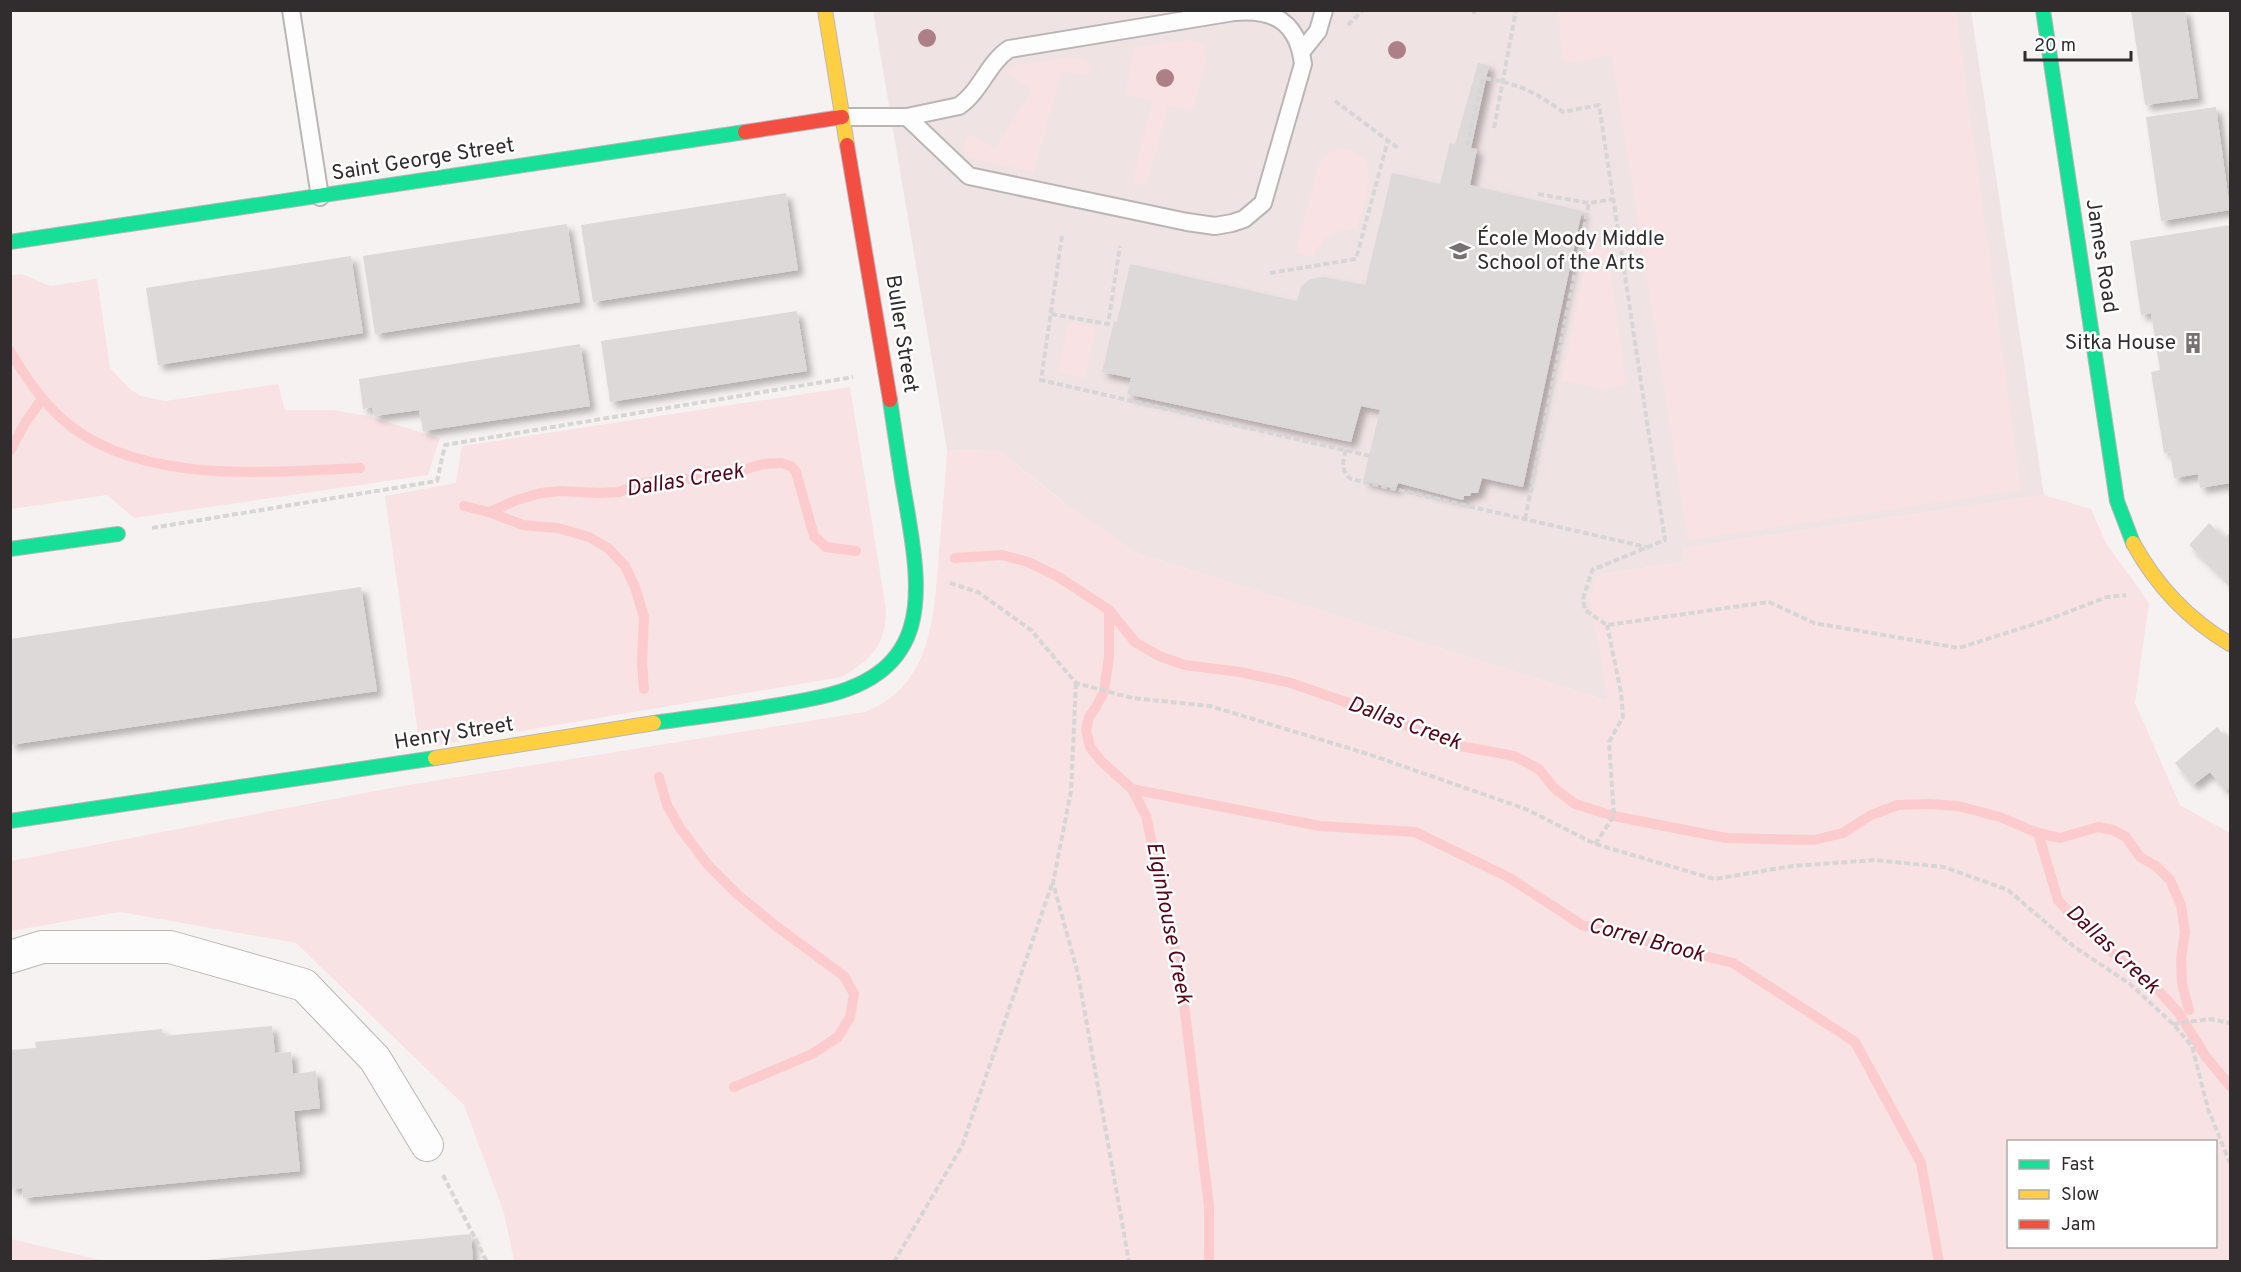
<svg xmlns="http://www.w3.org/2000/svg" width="2241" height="1272" viewBox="0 0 2241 1272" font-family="Overpass,sans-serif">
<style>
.built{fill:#f0e3e3}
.green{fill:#f9e2e3;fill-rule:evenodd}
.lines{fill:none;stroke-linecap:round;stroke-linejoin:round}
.stream{stroke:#fbcbcd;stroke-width:10}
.building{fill:#ddd9d9;filter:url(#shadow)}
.lane-casing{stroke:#bab6b6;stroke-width:20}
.street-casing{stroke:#bab6b6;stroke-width:34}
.fast-casing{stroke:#bab6b6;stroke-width:16}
.slow-casing{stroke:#bab6b6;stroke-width:16}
.jam-casing{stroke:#bab6b6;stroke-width:16}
.path{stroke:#d7d6d6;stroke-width:4;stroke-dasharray:6 3;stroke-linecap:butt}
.lane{stroke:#fefdfd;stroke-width:16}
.street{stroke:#fefdfd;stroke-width:32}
.fast{stroke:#16e098;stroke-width:14}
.slow{stroke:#ffcf43;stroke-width:14}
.jam{stroke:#f24e42;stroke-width:14}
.tree{fill:#ac8086}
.labels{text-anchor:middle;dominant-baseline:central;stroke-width:5;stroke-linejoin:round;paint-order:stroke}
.street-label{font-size:21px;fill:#312d2e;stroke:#fff}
.poi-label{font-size:21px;fill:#312d2e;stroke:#fff;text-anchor:start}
.water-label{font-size:22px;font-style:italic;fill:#550618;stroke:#fff}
</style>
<defs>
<filter id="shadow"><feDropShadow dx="5.5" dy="5.5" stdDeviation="3" flood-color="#0004"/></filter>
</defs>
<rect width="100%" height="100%" fill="#f7f2f2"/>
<polygon class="built" points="873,11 1971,11 2044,495 1683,548 1684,562 1597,575 1608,699 1605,700 1137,553 1111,539 999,451 947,450"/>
<g class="green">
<polygon points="1557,11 1956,11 2021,490 1688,540 1612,55 1564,63"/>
<polygon points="1189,40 1203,44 1206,60 1193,109 1168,106 1147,185 1132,182 1153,101 1125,94 1135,47"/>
<polygon points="1072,57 1085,60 1090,66 1089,75 1061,72 1034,172 967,157 963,145 969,134 995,148 1032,90 1006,73 1010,66"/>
<path d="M1340,148C1386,154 1364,199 1357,229C1335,230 1322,236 1313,257L1296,253L1319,164L1328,153Z"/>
<polygon points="1607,245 1626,384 1605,389 1562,381 1589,248"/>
<polygon points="22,274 50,286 97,279 110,368 131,390 141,396 165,401 278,384 285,410 333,410 368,416 440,438 428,475 134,518 107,495 11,509 11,275"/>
<polygon points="1069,321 1096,327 1085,378 1058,372"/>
<path d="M850,387L886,609C886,646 872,658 842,677L420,748L385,496L456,483L462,446Z"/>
<path d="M947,450L999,451L1057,497L1137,553L1605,700L1608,699L1590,600L1597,575L1684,562L1682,548L2044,495L2091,509L2106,543L2149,603L2135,703L2180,805L2230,833V1261H514L504,1213L464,1105L296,943L120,912L11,931V861L396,787L865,712C933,685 934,615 939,552C942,518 945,484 947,450ZM2008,1142H2216V1246H2008Z"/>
<polygon points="10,1239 11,1239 105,1261 11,1261"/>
</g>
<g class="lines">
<g class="stream">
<path d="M10,351C24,375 39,398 60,417C133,486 268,472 360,468"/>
<polyline points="10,451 25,423 42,399"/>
<polyline points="464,506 489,512 517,500 541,493 559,491 600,493 619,492 640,484 661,480 715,478 763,464 781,463 791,466 796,472 814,536 826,547 856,551"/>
<polyline points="489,512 523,525 558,528 589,537 608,548 625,566 635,587 644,617 642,663 644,689"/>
<polyline points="955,558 1002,555 1028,562 1057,576 1109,610 1135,642 1159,656 1185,665 1240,672 1291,683 1380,714 1449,744 1514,756 1539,769 1554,788 1575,804 1614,816 1726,838 1814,840 1843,833 1871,815 1898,805 1930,804 1958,806 2000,817 2038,833 2060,838 2098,827 2113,830 2126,837 2140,857 2156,866 2170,880 2181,905 2185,932 2181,959 2182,984 2189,1010"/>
<polyline points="1109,610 1109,657 1104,691 1096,707 1089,717 1086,730 1090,747 1101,761 1132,789 1146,816 1180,972 1209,1206 1209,1262"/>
<polyline points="659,777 667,805 680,828 708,865 737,894 776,926 844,976 854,994 850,1017 838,1037 812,1054 734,1087"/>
<polyline points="1132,789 1320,826 1415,832 1508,877 1582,925 1733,963 1855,1042 1921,1163 1939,1262"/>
<polyline points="2038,833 2058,900 2084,929 2159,991 2178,1012 2206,1057 2230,1086"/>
</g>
</g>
<g class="building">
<polygon points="2131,10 2185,10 2198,98 2145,105"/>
<polygon points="1478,63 1489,65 1471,148 1477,149 1470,185 1582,211 1523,487 1482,478 1478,493 1471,493 1470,496 1464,496 1463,500 1398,483 1396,489 1363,481 1380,410 1361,406 1351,442 1127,394 1131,378 1102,372 1114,321 1117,322 1130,264 1297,301 1301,287 1308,280 1316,278 1324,277 1365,285 1392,173 1440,184 1450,143 1455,144"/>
<polygon points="2216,107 2230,210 2161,221 2146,117"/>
<polygon points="786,193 798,270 593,302 581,225"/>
<polygon points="567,224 580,302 375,334 363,256"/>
<polygon points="2230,225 2230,483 2200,488 2198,474 2174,478 2170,452 2164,453 2151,372 2160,370 2151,313 2141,315 2130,241"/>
<polygon points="351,256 363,333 158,365 146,288"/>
<polygon points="797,311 807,371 610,402 601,341"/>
<polygon points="580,344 590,406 423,431 419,410 374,416 372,407 363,409 359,379"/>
<polygon points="2209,523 2225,538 2230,532 2230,584 2189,545"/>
<polygon points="361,587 377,691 10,745 10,639"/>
<polygon points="2217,727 2230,742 2230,787 2226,791 2210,772 2193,785 2175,763"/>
<polygon points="272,1026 275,1053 291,1052 293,1074 316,1071 320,1108 294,1111 300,1171 23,1198 22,1188 10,1189 10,1050 36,1048 35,1042 162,1029 163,1036"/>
<polygon points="471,1234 473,1262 205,1262 205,1260"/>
</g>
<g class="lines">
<defs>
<g id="lane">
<polyline points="291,10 320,197"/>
<polyline points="1302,51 1318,31 1324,10"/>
<path d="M842,117H907L959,106C980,92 988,63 1009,49L1234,12C1275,8 1298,23 1303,64L1263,203L1244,219L1232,223L1215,226L1187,222L969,176L907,117"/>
</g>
<polyline id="street" points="10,957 42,947 170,947 304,985 375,1059 427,1145"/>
<g id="fast">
<polyline points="2043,10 2117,501 2133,543"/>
<polyline points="10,242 745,132"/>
<polyline points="10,549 118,534"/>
<path d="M654,723C709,715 766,709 820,697C933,672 922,595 906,503C900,469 895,434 890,400"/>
<polyline points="10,821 435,758"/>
</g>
<g id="slow">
<polyline points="825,10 847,145"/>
<path d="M2133,543C2156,585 2189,620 2230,644"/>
<polyline points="435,758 654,723"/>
</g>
<g id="jam">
<polyline points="745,132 842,117"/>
<polyline points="847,145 890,400"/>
</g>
</defs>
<use href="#lane" class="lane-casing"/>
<use href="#street" class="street-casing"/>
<use href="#fast" class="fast-casing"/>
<use href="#slow" class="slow-casing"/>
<use href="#jam" class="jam-casing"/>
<g class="path">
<polyline points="1010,10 1010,11"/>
<polyline points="1474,10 1474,14"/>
<polyline points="1348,25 1363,10"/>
<polyline points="1335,101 1398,148"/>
<polyline points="1494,128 1516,10"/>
<path d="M1467,146L1483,78C1517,83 1535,92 1563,112L1599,105L1665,540L1592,570L1583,599L1585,610L1607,625L1769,602L1814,623L1959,648L2050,619L2107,597L2126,595"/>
<polyline points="1538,194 1589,203 1613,199"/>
<polyline points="1062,236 1041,380 1370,456"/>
<polyline points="1270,273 1356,259 1388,140"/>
<polyline points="1051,314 1108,324 1120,246"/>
<path d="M1346,450C1343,461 1340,471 1351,479L1646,547"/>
<polyline points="1525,519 1589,203"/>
<polyline points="152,528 437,481 445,445 853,377"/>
<polyline points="950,583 978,592 1031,630 1076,683 1132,698 1210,706 1365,753 1526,809 1595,844 1714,879 1793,866 1875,860 1944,867 2008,890 2073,946 2130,984 2173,1024 2192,1046 2208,1109 2230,1163"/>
<polyline points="1076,683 1071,791 1053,883 1078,974 1129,1262"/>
<polyline points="1595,844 1614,816 1609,742 1623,717 1621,692 1607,625"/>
<polyline points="2173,1024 2210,1019 2230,1023"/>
<polyline points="443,1175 487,1262"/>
<polyline points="894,1262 962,1146 1052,884"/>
</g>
<use href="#lane" class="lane"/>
<use href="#street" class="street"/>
<use href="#fast" class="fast"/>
<use href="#slow" class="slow"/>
<use href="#jam" class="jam"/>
</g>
<g class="tree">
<circle cx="927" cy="38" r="9"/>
<circle cx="1397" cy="50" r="9"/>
<circle cx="1165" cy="78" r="9"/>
</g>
<defs>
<symbol id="school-bare" viewBox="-9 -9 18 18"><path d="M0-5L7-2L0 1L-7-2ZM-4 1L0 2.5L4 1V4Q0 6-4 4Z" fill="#767273" stroke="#fff" stroke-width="2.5" paint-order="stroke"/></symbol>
<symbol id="building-bare" viewBox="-9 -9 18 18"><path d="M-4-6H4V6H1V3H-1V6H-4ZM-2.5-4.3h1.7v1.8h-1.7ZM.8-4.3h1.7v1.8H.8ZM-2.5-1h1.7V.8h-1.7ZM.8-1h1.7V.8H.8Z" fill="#767273" stroke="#fff" stroke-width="2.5" paint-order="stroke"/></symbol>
</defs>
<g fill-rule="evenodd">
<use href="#school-bare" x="1445" y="236" width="30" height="30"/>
<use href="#building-bare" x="2178" y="328" width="30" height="30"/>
</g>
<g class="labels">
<g class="street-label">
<text transform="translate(423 160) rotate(-9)">Saint George Street</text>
<text transform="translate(2101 256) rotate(81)">James Road</text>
<text transform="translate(901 334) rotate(81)">Buller Street</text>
<text transform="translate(454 734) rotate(-9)">Henry Street</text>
</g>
<g class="poi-label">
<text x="1477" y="239">École Moody Middle<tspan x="1477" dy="24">School of the Arts</tspan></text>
<text x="2176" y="343" text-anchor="end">Sitka House</text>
</g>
<g class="water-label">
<text transform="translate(685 481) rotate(-9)">Dallas Creek</text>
<text transform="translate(1404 724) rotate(20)">Dallas Creek</text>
<text transform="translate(1168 923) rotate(79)">Elginhouse Creek</text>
<text transform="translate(1646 941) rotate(15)">Correl Brook</text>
<text transform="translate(2112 950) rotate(43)">Dallas Creek</text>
</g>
</g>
<rect width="2241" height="1272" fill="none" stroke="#312d2e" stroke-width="24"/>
<rect x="2007" y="1140" width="210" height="108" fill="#ffffff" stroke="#adabab" stroke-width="1.5"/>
<rect x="2019" y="1160" width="30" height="9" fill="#16e098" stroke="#adabab" stroke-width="1.5"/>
<text x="2061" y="1170" font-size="18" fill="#312d2e">Fast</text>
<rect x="2019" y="1190" width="30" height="9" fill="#ffcf43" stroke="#adabab" stroke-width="1.5"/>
<text x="2061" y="1200" font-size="18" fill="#312d2e">Slow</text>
<rect x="2019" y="1220" width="30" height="9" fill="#f24e42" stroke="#adabab" stroke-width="1.5"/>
<text x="2061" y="1230" font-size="18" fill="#312d2e">Jam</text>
<path d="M2025 51v9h106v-9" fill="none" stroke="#312d2e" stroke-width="3"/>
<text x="2034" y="51" font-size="18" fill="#312d2e" stroke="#ffffff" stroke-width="4.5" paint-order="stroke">20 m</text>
</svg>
